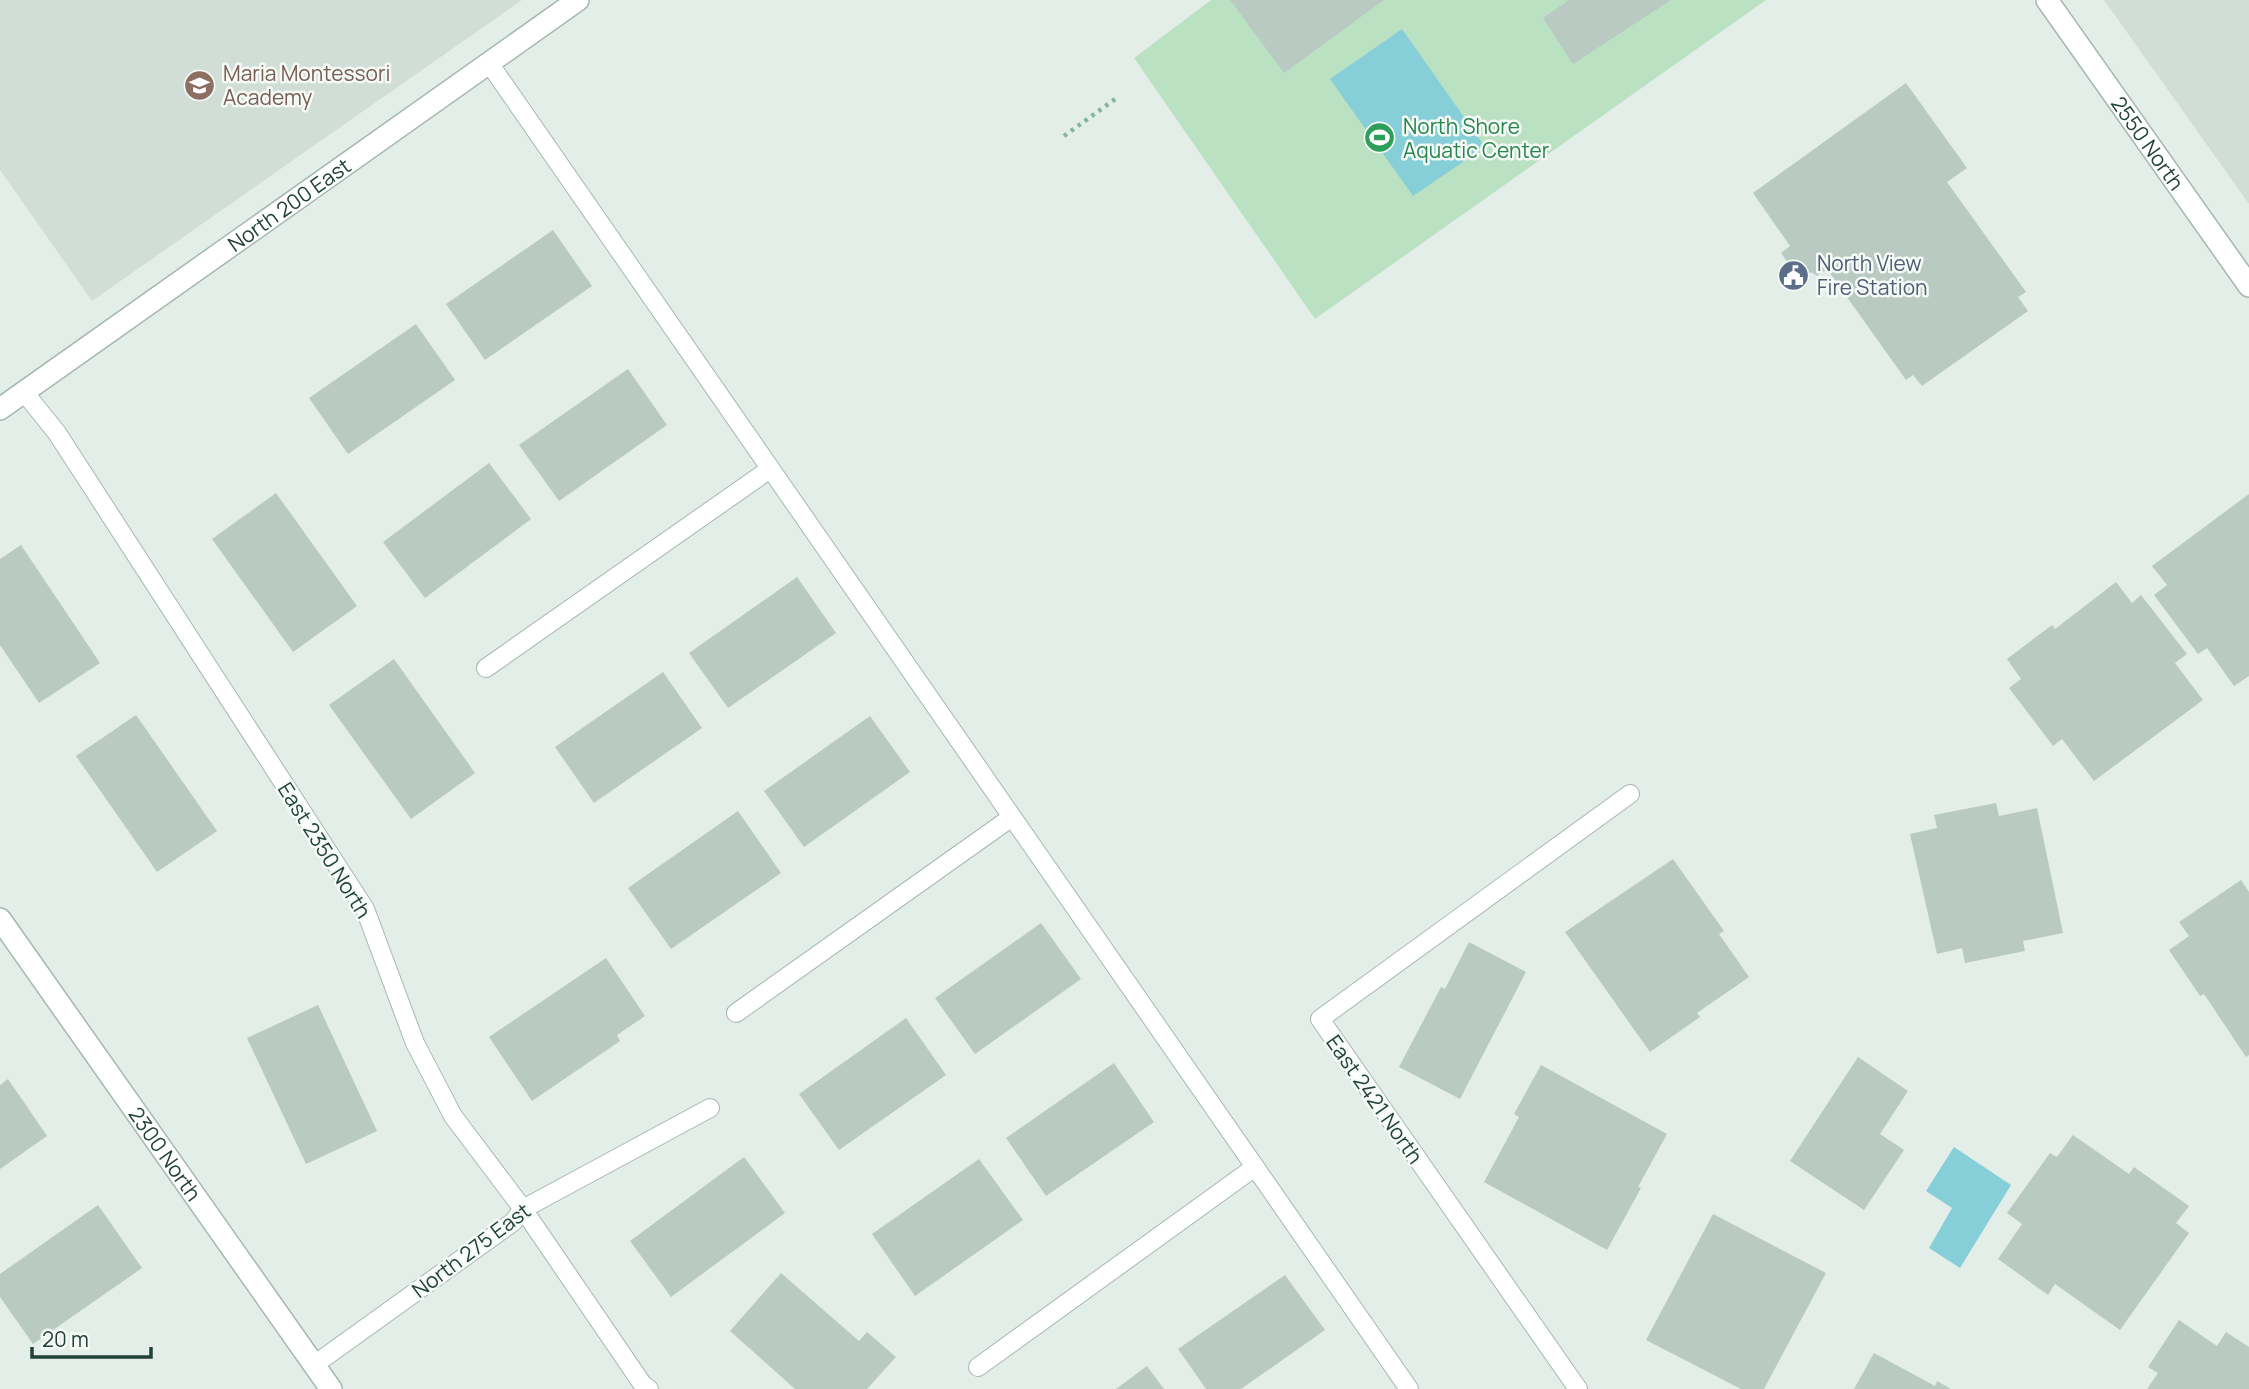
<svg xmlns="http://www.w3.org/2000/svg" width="2249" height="1389" viewBox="0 0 2249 1389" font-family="Manrope,sans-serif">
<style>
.built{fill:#d1ded8}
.green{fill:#bbe1c3}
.water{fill:#87cfd8}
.building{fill:#b8cac2}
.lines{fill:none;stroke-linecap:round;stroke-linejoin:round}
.service-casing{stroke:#a6b7b0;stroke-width:20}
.minor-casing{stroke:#a6b7b0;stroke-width:24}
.tertiary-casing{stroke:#a6b7b0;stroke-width:24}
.path{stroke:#81b5a2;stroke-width:4.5;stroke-dasharray:3.5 5;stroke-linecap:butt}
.service{stroke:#fff;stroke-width:18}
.minor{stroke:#fff;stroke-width:21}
.tertiary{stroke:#fff;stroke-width:21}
.labels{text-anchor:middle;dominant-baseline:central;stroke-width:5;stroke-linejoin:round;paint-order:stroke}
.education-label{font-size:21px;fill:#785e54;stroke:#f5faf7;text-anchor:start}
.leisure-label{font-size:21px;fill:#27864d;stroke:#f5faf7;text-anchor:start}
.street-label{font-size:21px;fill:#214238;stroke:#f5faf7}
.service-label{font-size:21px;fill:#4e5e75;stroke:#f5faf7;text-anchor:start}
</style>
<rect width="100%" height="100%" fill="#e4eee9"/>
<g class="built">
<polygon points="0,0 522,0 92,301 0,170"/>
<polygon points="2104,0 2249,0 2249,204"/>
</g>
<polygon class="green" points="1211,0 1766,0 1315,319 1134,58"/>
<g class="water">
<polygon points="1402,29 1485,147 1413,196 1330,79"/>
<polygon points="1954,1147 2011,1185 1960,1268 1929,1248 1952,1208 1926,1191"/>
</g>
<g class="building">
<polygon points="1230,0 1384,0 1284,73"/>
<polygon points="1569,0 1671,0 1573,64 1543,18"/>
<polygon points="1906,83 1967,168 1947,182 2026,292 2018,297 2028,311 1922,386 1913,375 1906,380 1827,269 1817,276 1811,272 1800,280 1781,253 1790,246 1753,193"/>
<polygon points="553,230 592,286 485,360 446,304"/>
<polygon points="416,324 455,380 348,454 309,398"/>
<polygon points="628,369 667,425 559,501 519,445"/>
<polygon points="489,463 531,519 425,598 383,542"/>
<polygon points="276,493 357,606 293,652 212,539"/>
<polygon points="2249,494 2249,676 2234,686 2207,648 2198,654 2154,595 2167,585 2152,566"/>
<polygon points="21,545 100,663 39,703 0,645 0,559"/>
<polygon points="797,577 836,633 728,708 689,653"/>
<polygon points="2116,582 2132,603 2141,595 2187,654 2175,663 2203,700 2094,781 2062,739 2053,746 2009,688 2021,679 2007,659 2052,625 2055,629"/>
<polygon points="394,659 475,773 411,819 329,705"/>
<polygon points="663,672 702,728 594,803 555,747"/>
<polygon points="136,715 217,831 157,872 76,756"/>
<polygon points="870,716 910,772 804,847 764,791"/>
<polygon points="1996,803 1999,816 2037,808 2063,933 2023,941 2025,951 1965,963 1962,948 1937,954 1910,834 1937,828 1934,815"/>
<polygon points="738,811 781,873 671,949 628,888"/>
<polygon points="1673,859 1724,931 1719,934 1749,977 1697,1013 1700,1017 1650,1052 1565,932"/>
<polygon points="2241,880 2249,892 2249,1055 2246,1057 2204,994 2200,996 2169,950 2189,936 2179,922"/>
<polygon points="1041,923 1081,979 975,1054 935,998"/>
<polygon points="1469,942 1526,972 1460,1099 1399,1067 1441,987 1445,989"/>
<polygon points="606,958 645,1016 617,1035 620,1041 532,1101 489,1037"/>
<polygon points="318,1005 377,1131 306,1164 247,1038"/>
<polygon points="906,1018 946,1075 839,1150 799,1094"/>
<polygon points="1858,1057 1908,1091 1880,1134 1904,1150 1864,1210 1790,1161"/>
<polygon points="1114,1063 1154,1122 1046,1196 1006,1138"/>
<polygon points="1541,1065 1667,1134 1638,1187 1641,1188 1607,1250 1484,1182 1519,1117 1514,1114"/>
<polygon points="8,1079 47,1136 0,1169 0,1085"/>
<polygon points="2073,1135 2129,1174 2134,1167 2189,1206 2176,1223 2189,1233 2120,1330 2055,1284 2048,1295 1998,1259 2022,1224 2007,1213 2050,1153 2057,1157"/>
<polygon points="744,1157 785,1213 671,1297 630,1241"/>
<polygon points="979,1159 1023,1220 915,1296 872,1234"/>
<polygon points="98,1205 142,1268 33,1344 0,1297 0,1274"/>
<polygon points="1713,1214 1826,1273 1764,1389 1741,1389 1646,1340"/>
<polygon points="781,1273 859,1341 867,1332 896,1357 867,1389 795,1389 730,1331"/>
<polygon points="1285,1275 1325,1330 1241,1389 1206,1389 1178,1349"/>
<polygon points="2179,1320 2217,1346 2226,1332 2249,1347 2249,1389 2147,1389 2158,1373 2148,1367"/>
<polygon points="1874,1353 1935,1386 1937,1381 1951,1389 1854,1389"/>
<polygon points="1147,1366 1164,1389 1116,1389"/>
</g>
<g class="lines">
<defs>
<g id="service">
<polyline points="489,63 1409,1389"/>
<polyline points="24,392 57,433 365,909 415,1043 453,1116 523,1209 643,1385 649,1389"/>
<polyline points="486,668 770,469"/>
<polyline points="736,1013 1012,817"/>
<polyline points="314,1365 513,1222 523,1209 710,1108"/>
<polyline points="978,1367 1255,1167"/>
<polyline points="1578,1389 1320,1019 1630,794"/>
</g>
<g id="minor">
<path id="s1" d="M0,409L578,0"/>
<path id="s2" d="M0,919L331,1389"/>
</g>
<g id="tertiary">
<path id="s3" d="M2047,0L2249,286"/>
</g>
</defs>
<use href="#service" class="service-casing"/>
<use href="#minor" class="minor-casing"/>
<use href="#tertiary" class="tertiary-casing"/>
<polyline class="path" points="1064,136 1118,97"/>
<use href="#service" class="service"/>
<use href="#minor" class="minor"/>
<use href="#tertiary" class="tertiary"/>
</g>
<defs>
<symbol id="school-disc" viewBox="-11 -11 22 22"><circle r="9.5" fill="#8d6e63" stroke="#f5faf7"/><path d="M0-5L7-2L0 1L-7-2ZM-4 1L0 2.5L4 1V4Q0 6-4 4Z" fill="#fff"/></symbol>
<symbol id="stadium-disc" viewBox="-11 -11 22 22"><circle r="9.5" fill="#2e9e5b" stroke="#f5faf7"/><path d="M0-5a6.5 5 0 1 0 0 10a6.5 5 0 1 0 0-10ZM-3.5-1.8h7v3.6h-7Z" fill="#fff"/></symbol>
<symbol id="civic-disc" viewBox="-11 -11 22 22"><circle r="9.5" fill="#5c6f8a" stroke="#f5faf7"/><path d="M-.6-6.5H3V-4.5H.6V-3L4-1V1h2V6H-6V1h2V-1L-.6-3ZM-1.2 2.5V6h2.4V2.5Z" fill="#fff"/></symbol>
</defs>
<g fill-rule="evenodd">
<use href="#school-disc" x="182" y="68" width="35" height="35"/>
<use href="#stadium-disc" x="1362" y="120" width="35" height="35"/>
<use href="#civic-disc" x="1776" y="258" width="35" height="35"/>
</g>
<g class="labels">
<g class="education-label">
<text x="223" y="73">Maria Montessori<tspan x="223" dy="24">Academy</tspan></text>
</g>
<g class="leisure-label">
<text x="1403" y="126">North Shore<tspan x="1403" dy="24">Aquatic Center</tspan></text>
</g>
<g class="street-label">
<text stroke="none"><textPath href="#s3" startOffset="175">2550 North</textPath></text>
<text stroke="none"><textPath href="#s1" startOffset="354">North 200 East</textPath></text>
<text transform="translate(325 850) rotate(58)">East 2350 North</text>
<text transform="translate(1375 1099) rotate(55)">East 2421 North</text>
<text stroke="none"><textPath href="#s2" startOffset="287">2300 North</textPath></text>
<text transform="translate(471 1250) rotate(-37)">North 275 East</text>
</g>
<g class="service-label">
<text x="1817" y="263">North View<tspan x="1817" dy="24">Fire Station</tspan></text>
</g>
</g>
<path d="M32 1347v10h119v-10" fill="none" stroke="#214238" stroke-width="3.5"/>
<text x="42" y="1347" font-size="21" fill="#214238" stroke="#f5faf7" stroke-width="5" paint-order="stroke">20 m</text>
</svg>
